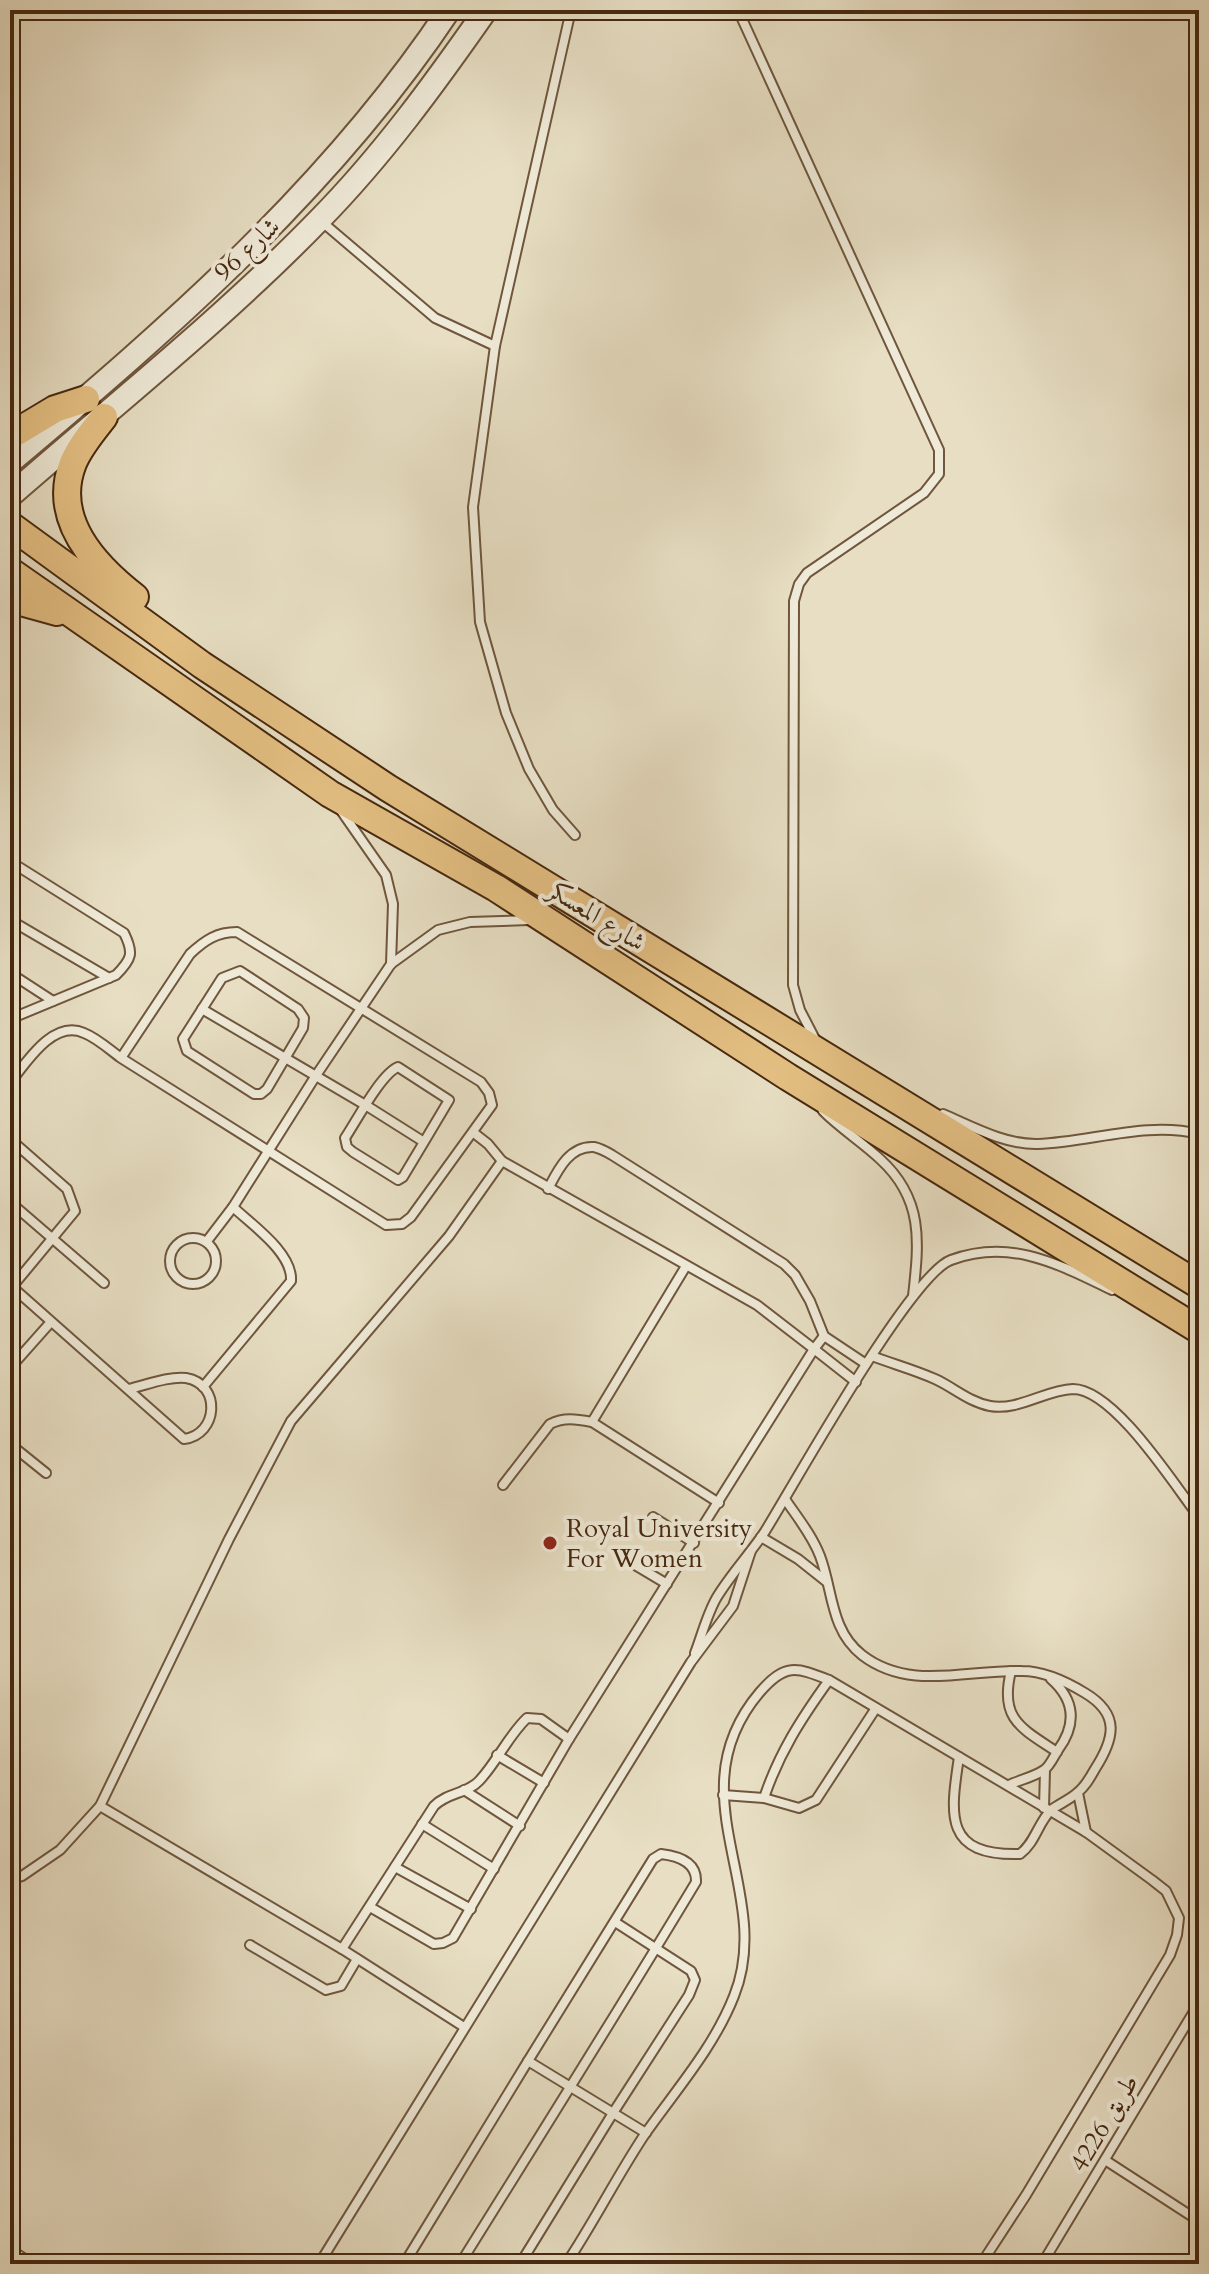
<svg xmlns="http://www.w3.org/2000/svg" width="1209" height="2274" viewBox="0 0 1209 2274" font-family="Cardo,Amiri,serif">
<style>
.lines{fill:none;stroke-linecap:round;stroke-linejoin:round}
.service-casing{stroke:#6f563c;stroke-width:12}
.minor-casing{stroke:#6f563c;stroke-width:20}
.tertiary-casing{stroke:#6f563c;stroke-width:26}
.primary-casing{stroke:#47280f;stroke-width:30}
.service{stroke:#efead8;stroke-width:8}
.minor{stroke:#efead8;stroke-width:16}
.tertiary{stroke:#efead8;stroke-width:22}
.primary{stroke:#e4bf82;stroke-width:26}
.poi-dot{fill:#8f2418;stroke:#efead8;stroke-width:3}
.labels{text-anchor:middle;dominant-baseline:central;stroke-width:8;stroke-linejoin:round;paint-order:stroke}
.street-label{font-size:26px;fill:#47280f;stroke:#efead8}
.poi-label{font-size:26px;fill:#47280f;stroke:#efead8;text-anchor:start}
</style>
<rect width="100%" height="100%" fill="#e7dec3"/>
<filter id="stains"><feTurbulence type="fractalNoise" baseFrequency=".0025" numOctaves="4"/><feColorMatrix values="0 0 0 0 .2 0 0 0 0 .09 0 0 0 0 .02 0 0 0 .5 -.17"/></filter>
<radialGradient id="worn" r=".72"><stop offset=".6" stop-color="#630" stop-opacity="0"/><stop offset="1" stop-color="#630" stop-opacity=".3"/></radialGradient>
<g class="lines">
<defs>
<g id="service">
<polyline points="571,10 495,346 473,507 480,622 506,713 529,769 553,810 575,835"/>
<polyline points="738,10 939,450 939,474 924,493 807,573 799,584 794,601 793,985 800,1010 815,1039"/>
<polyline points="321,221 435,318 495,346"/>
<polyline points="342,812 386,875 393,904 391,964"/>
<path d="M10,867H19L124,933C134,953 132,959 116,975L10,1019"/>
<polyline points="10,920 109,978"/>
<polygon points="240,971 298,1009 304,1018 303,1028 267,1089 261,1094 254,1094 187,1051 183,1039 222,978"/>
<polyline points="10,973 53,1001"/>
<path d="M202,1009L367,1106L424,1142L403,1177L398,1180L353,1152L347,1147L345,1138C357,1120 381,1074 398,1067L449,1100L424,1142"/>
<path d="M10,1083C26,1063 53,1019 84,1033C97,1038 110,1050 121,1058L386,1225L402,1224L411,1217L492,1105L489,1093L481,1082L237,932C217,932 205,940 190,954L121,1058"/>
<path d="M823,1111C841,1129 862,1142 880,1159C924,1199 919,1242 913,1296"/>
<path d="M943,1114C971,1126 1005,1145 1038,1144C1091,1142 1147,1121 1199,1134"/>
<polyline points="10,1139 67,1189 75,1211 12,1287"/>
<polyline points="502,1161 757,1305 814,1349 824,1336"/>
<path d="M548,1189C557,1172 569,1145 594,1147C599,1148 607,1152 612,1155L784,1264L795,1275L810,1301L824,1336L866,1364"/>
<polyline points="10,1202 104,1283"/>
<circle cx="193" cy="1261" r="23"/>
<polyline points="207,1241 233,1207 315,1077 391,964 438,930 470,922 529,920"/>
<path d="M10,1285L184,1439C218,1435 222,1384 186,1378C169,1376 146,1385 129,1389"/>
<path d="M872,1356C893,1364 915,1370 935,1379C953,1387 969,1402 990,1406C1019,1411 1045,1390 1073,1389C1114,1389 1175,1486 1199,1517"/>
<polyline points="10,1368 50,1323"/>
<path d="M203,1387L291,1281C293,1253 252,1225 233,1207"/>
<polyline points="592,1422 719,1503"/>
<polyline points="10,1444 46,1473"/>
<path d="M503,1485L550,1424C564,1417 576,1419 592,1422L686,1266"/>
<path d="M785,1499C797,1517 812,1535 820,1556C833,1590 830,1630 862,1655C910,1692 968,1669 1022,1671C1043,1671 1067,1682 1085,1693C1120,1714 1115,1738 1095,1769C1090,1778 1085,1787 1077,1793C1069,1800 1059,1804 1051,1810C1038,1823 1035,1843 1020,1854C944,1856 950,1816 959,1757"/>
<polyline points="10,1508 15,1512"/>
<polyline points="653,1517 694,1543"/>
<polyline points="761,1537 798,1559 827,1582"/>
<polyline points="625,1559 667,1584"/>
<path d="M695,1653C702,1635 707,1614 717,1597C731,1574 749,1555 764,1533C794,1485 910,1275 951,1260C1011,1238 1058,1264 1112,1290"/>
<path d="M1011,1671C999,1719 1021,1728 1057,1752"/>
<polyline points="569,1739 814,1349 856,1382"/>
<polyline points="497,1755 544,1783"/>
<path d="M1009,1785C1019,1780 1034,1777 1044,1770C1050,1766 1054,1756 1058,1750C1077,1724 1075,1700 1051,1679"/>
<polyline points="464,1790 520,1826"/>
<polyline points="1078,1793 1086,1832"/>
<polyline points="723,1795 764,1798 799,1808 816,1800 876,1708"/>
<path d="M764,1798C779,1753 801,1719 829,1680"/>
<polyline points="100,1806 342,1949 464,2027"/>
<polyline points="1044,1808 1045,1770"/>
<polyline points="422,1824 494,1869"/>
<polyline points="395,1867 471,1909"/>
<polyline points="10,1880 22,1876 60,1850 100,1806 229,1539 291,1421 449,1236 502,1161 488,1144 474,1133"/>
<polyline points="250,1945 326,1990 341,1986 357,1959"/>
<path d="M342,1949L434,1806C448,1792 467,1794 479,1781C497,1762 508,1736 527,1718L541,1719L569,1739L453,1938L443,1943L434,1944L370,1907"/>
<polyline points="1105,2160 1199,2221"/>
<polyline points="571,2257 582,2264"/>
<polyline points="319,2264 691,1662 733,1606 751,1551"/>
<polyline points="404,2264 528,2061"/>
<path d="M460,2264C539,2137 619,2010 696,1882C697,1862 678,1856 661,1854L653,1859L528,2061L646,2133"/>
<polyline points="520,2264 613,2113 689,1995 695,1980 691,1971 615,1922"/>
<path d="M566,2264C594,2222 617,2176 645,2134C676,2090 714,2047 734,1996C776,1892 673,1794 760,1692C785,1663 796,1667 829,1680L1086,1832L1152,1880L1166,1891L1179,1918L1177,1935L1170,1955L1026,2195L981,2264"/>
<polyline points="1042,2264 1199,2003"/>
</g>
<polyline id="minor" points="10,2254 25,2264"/>
<g id="tertiary">
<path d="M10,462C171,327 332,186 449,10"/>
<path d="M10,496C114,405 223,319 319,220C382,156 435,83 486,10"/>
</g>
<g id="primary">
<path d="M104,417C93,431 80,446 73,463C51,519 94,565 135,597"/>
<polyline points="10,436 55,409 86,399"/>
<polyline points="10,525 202,665 388,788 1199,1285"/>
<polyline points="10,571 330,794 496,888 788,1077 1199,1330"/>
<polyline points="10,599 57,612"/>
</g>
</defs>
<use href="#service" class="service-casing"/>
<use href="#minor" class="minor-casing"/>
<use href="#tertiary" class="tertiary-casing"/>
<use href="#primary" class="primary-casing"/>
<use href="#service" class="service"/>
<use href="#minor" class="minor"/>
<use href="#tertiary" class="tertiary"/>
<use href="#primary" class="primary"/>
</g>
<circle class="poi-dot" cx="550" cy="1543" r="8"/>
<g class="labels">
<g class="street-label">
<text transform="translate(247 249) rotate(-43)">شارع 96</text>
<text transform="translate(597 916) rotate(32)">شارع المعسكر</text>
<text transform="translate(1104 2123) rotate(-59)">طريق 4226</text>
</g>
<g class="poi-label">
<text x="566" y="1528">Royal University<tspan x="566" dy="30">For Women</tspan></text>
</g>
</g>
<rect width="1209" height="2274" fill="none" stroke="#e7dec3" stroke-width="40"/>
<rect x="12" y="12" width="1185" height="2250" fill="none" stroke="#47280f" stroke-width="4"/>
<rect x="20" y="20" width="1169" height="2234" fill="none" stroke="#47280f" stroke-width="2"/>
<rect width="100%" height="100%" filter="url(#stains)"/>
<rect width="100%" height="100%" fill="url(#worn)"/>
</svg>
